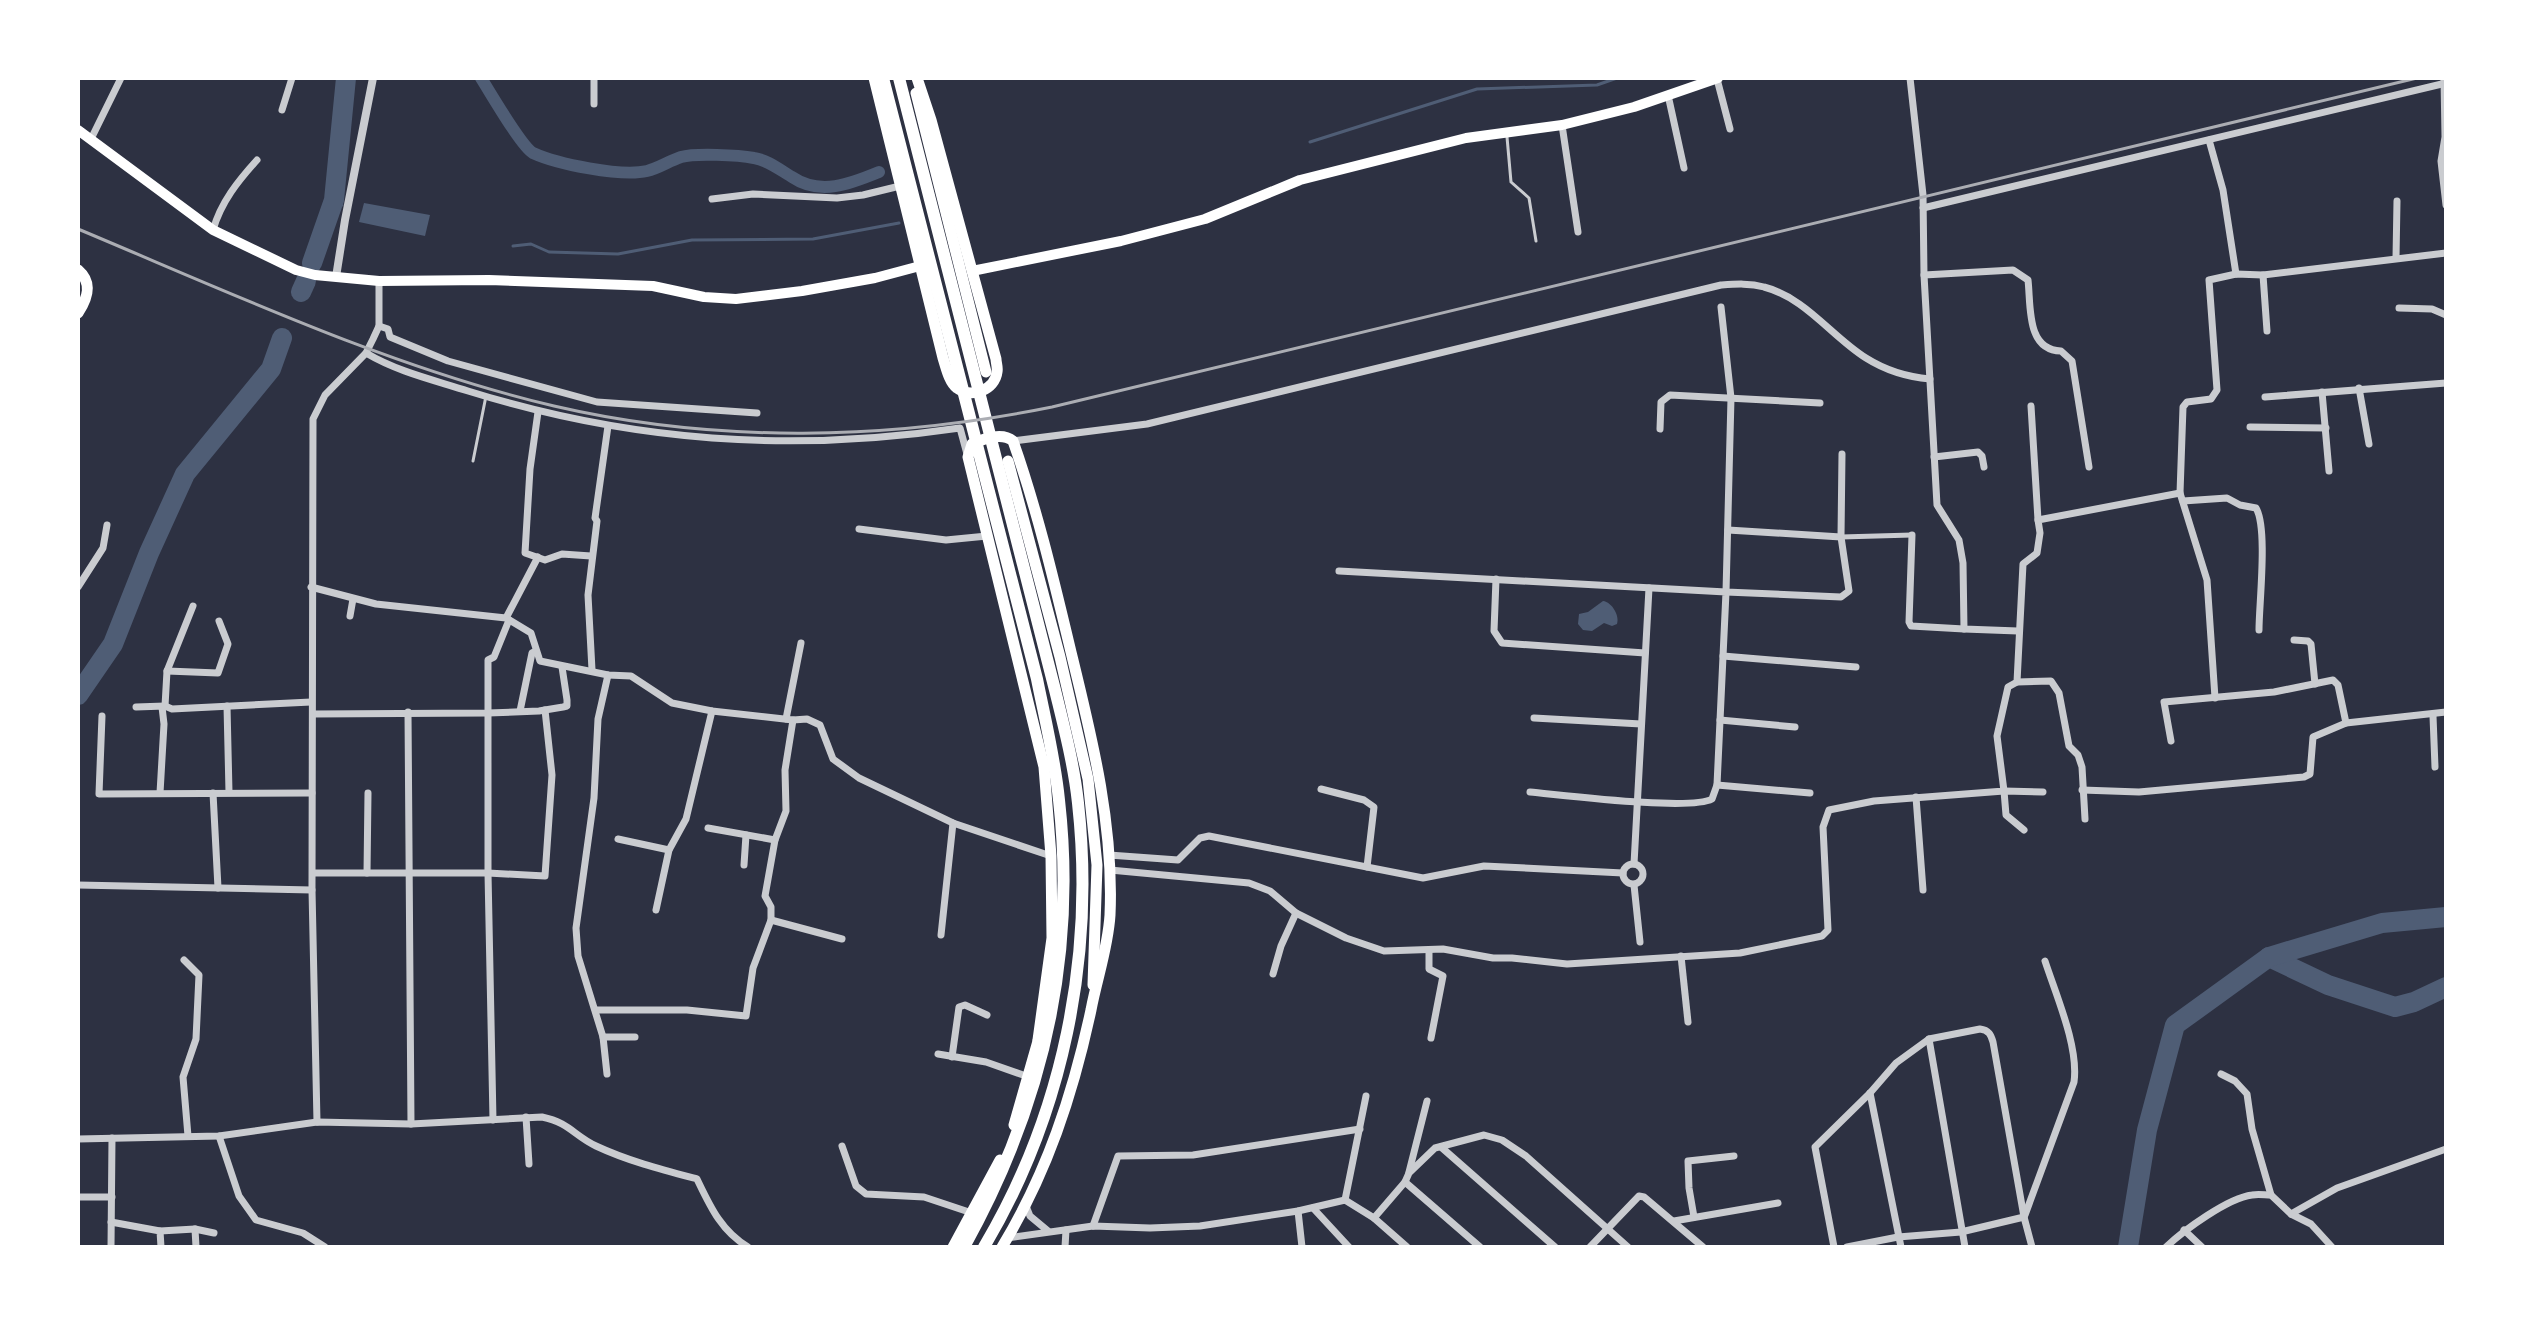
<svg xmlns="http://www.w3.org/2000/svg" width="2524" height="1325" viewBox="0 0 2524 1325" font-family="Ubuntu,sans-serif">
<style>
.water{fill:#4f5d75}
.lines{fill:none;stroke-linecap:round;stroke-linejoin:round}
.stream{stroke:#4f5d75;stroke-width:3}
.canal{stroke:#4f5d75;stroke-width:12}
.river{stroke:#4f5d75;stroke-width:20}
.service{stroke:#caccd0;stroke-width:3}
.pedestrian{stroke:#caccd0;stroke-width:5}
.minor{stroke:#caccd0;stroke-width:7}
.tertiary{stroke:#caccd0;stroke-width:8}
.secondary{stroke:#fff;stroke-width:10}
.primary{stroke:#fff;stroke-width:11}
.trunk{stroke:#fff;stroke-width:11}
.motorway{stroke:#fff;stroke-width:12}
.rail{stroke:#abadb3;stroke-width:3}
</style>
<rect width="100%" height="100%" fill="#2d3142"/>
<g class="water">
<polygon points="364,203 430,215 425,236 359,222"/>
<path d="M1603,601C1612,602 1620,616 1617,624L1612,626L1604,623L1592,631L1583,630L1578,624L1579,614L1588,612Z"/>
</g>
<g class="lines">
<g class="stream">
<polyline points="1310,142 1477,89 1597,85 1617,78"/>
<polyline points="334,200 342,205"/>
<polyline points="513,246 531,244 549,252 618,254 692,240 813,239 899,223"/>
</g>
<path class="canal" d="M481,78C490,92 521,146 533,153C557,164 621,177 647,171C659,168 669,161 681,157C695,153 738,155 754,158C768,160 780,170 792,177C820,196 850,184 879,172"/>
<g class="river">
<polyline points="312,263 334,200 346,78"/>
<polyline points="301,292 306,281"/>
<polyline points="78,695 113,644 149,553 185,474 271,369 282,338"/>
<polyline points="2269,957 2328,985 2395,1007 2414,1002 2446,987"/>
<polyline points="2128,1247 2147,1130 2175,1025 2269,957 2382,923 2446,917"/>
</g>
<g class="service">
<polyline points="1507,137 1511,182 1529,198 1536,241"/>
<polyline points="473,461 486,396"/>
</g>
<polyline class="pedestrian" points="1841,537 1912,535"/>
<g class="minor">
<polyline points="594,78 594,104"/>
<polyline points="1910,78 1923,195 1924,275 1937,505 1959,540 1963,563 1964,629 2018,631"/>
<polyline points="2444,78 2445,137 2441,161 2446,205"/>
<polyline points="1717,79 1730,129"/>
<polyline points="1668,95 1684,168"/>
<polyline points="282,110 292,78"/>
<polyline points="1562,125 1578,232"/>
<polyline points="91,139 121,78"/>
<polyline points="2209,140 2223,190 2236,274"/>
<polyline points="712,199 753,194 837,198 863,195 900,186"/>
<polyline points="1923,208 2446,83"/>
<path d="M213,230C221,202 238,181 257,160"/>
<polyline points="2396,258 2397,201"/>
<path d="M1924,275L2013,270L2028,280C2031,306 2026,350 2061,351L2072,361L2089,467"/>
<polyline points="2263,275 2267,331"/>
<polyline points="1721,307 1731,398 1726,592 1841,597 1849,591 1841,537 1842,454"/>
<polyline points="2399,308 2432,309 2446,315"/>
<polyline points="379,326 388,329 390,337 448,361 597,402 757,413"/>
<path d="M366,353C398,372 434,380 468,391C632,442 791,453 960,428L967,454"/>
<polyline points="2359,388 2369,444"/>
<polyline points="2322,392 2329,471"/>
<polyline points="2265,397 2446,383"/>
<polyline points="2031,406 2038,520"/>
<polyline points="538,412 530,469 525,553 545,560 562,554 591,556"/>
<polyline points="2250,427 2326,428"/>
<polyline points="1660,429 1661,402 1670,395 1820,403"/>
<path d="M1013,441L1147,424L1721,285C1736,284 1750,283 1764,287C1806,298 1831,336 1866,358C1885,370 1907,377 1930,379"/>
<polyline points="1934,457 1978,452 1982,456 1984,467"/>
<path d="M2183,501L2227,498L2240,505L2256,508C2268,528 2259,604 2259,630"/>
<polyline points="859,529 946,540 987,536"/>
<polyline points="1728,530 1841,537"/>
<polyline points="1912,535 1909,622 1911,626 1964,629"/>
<path d="M1339,571L1726,592L1717,785L1712,799C1690,811 1563,795 1530,792"/>
<polyline points="1496,579 1494,631 1502,643 1645,653"/>
<polyline points="78,587 103,548 107,525"/>
<polyline points="311,587 376,604 506,618 531,633 540,661 608,675 631,676 672,703 712,711 793,720 807,719 820,725 833,759 859,778 953,823 1051,856"/>
<polyline points="350,616 353,599"/>
<polyline points="506,618 538,557"/>
<polyline points="2294,640 2308,641 2311,644 2315,684"/>
<polyline points="1723,656 1856,667"/>
<polyline points="592,670 588,595 597,521 595,518 608,426"/>
<polyline points="167,671 218,673 228,644 219,621"/>
<polyline points="2017,682 2051,681 2059,693 2069,746 2078,755 2082,767 2085,819"/>
<polyline points="2215,698 2207,580 2180,493 2183,407 2187,402 2211,399 2217,390 2209,280 2236,274 2263,275 2446,253"/>
<polyline points="165,706 167,671 193,606"/>
<polyline points="227,706 229,792"/>
<polyline points="136,707 165,706 172,709 311,702"/>
<polyline points="520,711 532,653 536,651"/>
<polyline points="408,712 411,1124"/>
<polyline points="313,714 488,713 539,711 563,707 567,706 567,700 562,667"/>
<polyline points="102,716 99,794 312,793"/>
<polyline points="2433,716 2435,767"/>
<polyline points="1534,718 1641,724"/>
<polyline points="786,719 801,643"/>
<polyline points="1720,720 1795,727"/>
<polyline points="2171,741 2164,702 2274,692 2333,680 2338,685 2346,723"/>
<polyline points="1717,785 1810,793"/>
<polyline points="1321,789 1364,800 1374,807 1367,867"/>
<polyline points="2082,790 2139,792 2304,777 2310,774 2313,737 2346,723 2446,712"/>
<polyline points="160,793 164,724 162,707"/>
<polyline points="213,793 218,888"/>
<polyline points="1916,797 1923,890"/>
<polyline points="708,828 775,840"/>
<polyline points="2024,830 2006,815 2004,791 2043,792"/>
<polyline points="618,839 669,850"/>
<polyline points="1109,855 1178,860 1200,838 1209,836 1423,878 1484,866 1623,873"/>
<circle cx="1633" cy="874" r="10"/>
<polyline points="1634,864 1649,588"/>
<polyline points="744,865 746,835"/>
<polyline points="1110,870 1249,883 1270,891 1296,913 1346,938 1384,951 1443,949 1493,958 1512,958 1567,964 1740,953 1822,936 1828,930 1823,827 1829,810 1874,801 2004,791 1997,736 2008,687 2017,682 2023,564 2037,553 2040,533 2038,520 2180,493"/>
<polyline points="313,873 488,873 545,876 552,775 545,710"/>
<polyline points="367,873 368,793"/>
<polyline points="78,885 312,890"/>
<polyline points="1634,885 1640,942"/>
<polyline points="656,910 669,850 686,819 712,711"/>
<polyline points="771,920 842,939"/>
<polyline points="941,935 953,823"/>
<polyline points="1429,950 1429,969 1443,976 1431,1038"/>
<polyline points="1681,956 1688,1022"/>
<polyline points="184,960 199,975 196,1039 183,1077 188,1136"/>
<polyline points="1273,974 1281,946 1296,913"/>
<polyline points="596,1010 687,1010 746,1016 753,968 771,920 771,907 765,896 775,840 786,811 785,770 793,720"/>
<polyline points="603,1037 635,1037"/>
<polyline points="1929,1039 1965,1247"/>
<polyline points="938,1054 986,1062 1026,1076"/>
<polyline points="952,1057 959,1007 965,1005 987,1015"/>
<polyline points="607,1074 603,1037 578,956 576,928 594,798 598,719 608,675"/>
<polyline points="2221,1074 2235,1081 2247,1094 2252,1129 2271,1195"/>
<polyline points="1870,1093 1901,1247"/>
<polyline points="526,1117 529,1164"/>
<polyline points="493,1120 488,873 488,660 494,657 509,620"/>
<polyline points="317,1122 312,890 313,419 325,395 366,353 373,339 379,326 379,281"/>
<polyline points="219,1136 239,1196 256,1220 303,1233 325,1247"/>
<path d="M78,1139L219,1136L317,1122L411,1124L542,1117C570,1123 573,1135 596,1146C628,1161 663,1170 697,1179C710,1206 721,1231 748,1247"/>
<polyline points="842,1146 856,1186 866,1194 924,1197 972,1213"/>
<polyline points="1441,1147 1555,1247"/>
<polyline points="1409,1172 1427,1101"/>
<polyline points="1405,1182 1480,1247"/>
<polyline points="78,1197 112,1197"/>
<polyline points="1345,1200 1366,1096"/>
<polyline points="1345,1200 1374,1218 1407,1247"/>
<polyline points="1026,1206 1030,1216 1048,1231"/>
<polyline points="1313,1208 1349,1247"/>
<polyline points="1298,1211 1302,1247"/>
<polyline points="2291,1214 2337,1188 2446,1149"/>
<path d="M2025,1215L2074,1082C2079,1047 2056,995 2045,961"/>
<polyline points="1694,1217 1689,1188 1688,1161 1734,1156"/>
<polyline points="1374,1218 1405,1182 1409,1173 1435,1148 1484,1135 1502,1140 1526,1156 1628,1247"/>
<polyline points="1674,1221 1778,1203"/>
<polyline points="111,1222 160,1231 161,1247"/>
<polyline points="1093,1226 1118,1156 1193,1155 1360,1129"/>
<polyline points="195,1229 196,1247"/>
<polyline points="2184,1230 2202,1247"/>
<polyline points="160,1231 195,1229 214,1233"/>
<polyline points="1007,1238 1093,1226 1150,1228 1200,1226 1298,1211 1345,1200"/>
<polyline points="111,1247 112,1138"/>
<polyline points="1065,1247 1066,1230"/>
<polyline points="1590,1247 1639,1196 1644,1197 1703,1247"/>
<path d="M1834,1247L1815,1147L1870,1093L1896,1063L1929,1039L1980,1029C1989,1030 1991,1035 1993,1042L2024,1217L2032,1247"/>
<polyline points="1847,1247 1898,1237 1961,1232 2024,1217"/>
<path d="M2166,1247C2184,1230 2228,1198 2252,1195C2258,1194 2265,1195 2271,1195L2291,1214L2311,1224L2332,1247"/>
</g>
<polyline class="tertiary" points="336,277 345,220 373,78"/>
<g class="secondary">
<polyline points="78,130 213,230 296,270 315,275 379,281 489,280 653,286 704,297 736,299 802,291 875,278 920,266"/>
<polyline points="972,271 1121,241 1205,219 1300,180 1466,138 1562,125 1634,107 1718,78"/>
</g>
<path class="primary" d="M78,270C93,283 88,298 78,313"/>
<g class="trunk">
<path d="M874,78L943,358C946,367 949,382 957,388C971,399 995,390 997,372C998,367 996,363 996,359L931,120L917,78"/>
<polyline points="916,93 986,372"/>
<polyline points="1008,461 1060,657 1088,779 1097,865 1093,985"/>
<polyline points="1014,1125 1040,1034"/>
<polyline points="953,1247 1000,1160"/>
<path d="M1002,1247C1047,1173 1073,1094 1091,1010C1097,978 1108,948 1110,915C1114,825 1092,738 1071,652C1054,581 1037,509 1013,441C1002,432 985,438 972,444L968,457L1044,767L1051,856L1052,938L1038,1040"/>
</g>
<g class="motorway">
<path d="M883,78L1037,679C1045,719 1055,759 1059,800C1077,960 1042,1107 964,1247"/>
<path d="M899,78L1055,690C1064,727 1074,765 1078,803C1095,957 1063,1114 984,1247"/>
</g>
<path class="rail" d="M78,229C231,293 392,368 554,406C717,444 889,440 1052,407L2417,78"/>
</g>
<rect width="2524" height="1325" fill="none" stroke="#ffffff" stroke-width="160"/>
</svg>
